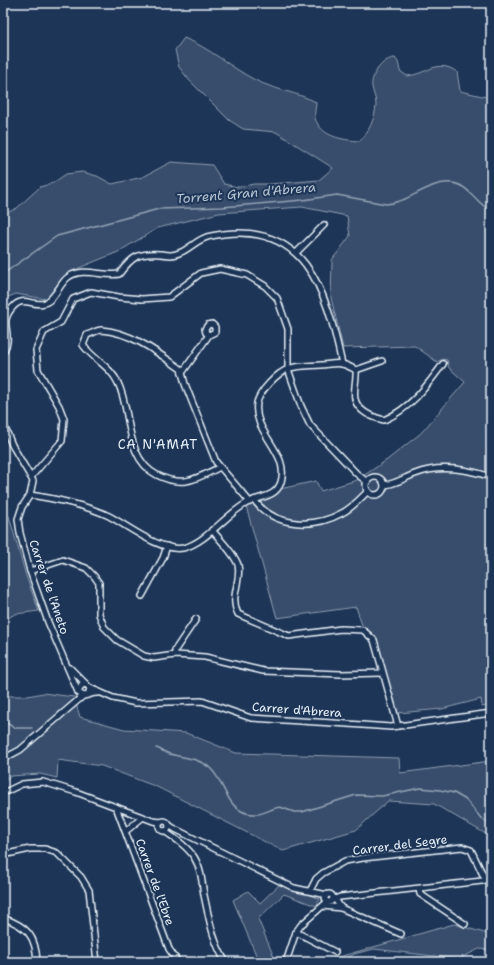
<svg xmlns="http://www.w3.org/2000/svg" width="494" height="965" viewBox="0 0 494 965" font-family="'Shantell Sans',sans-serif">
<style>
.green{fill:#374d6c;stroke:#909fb2}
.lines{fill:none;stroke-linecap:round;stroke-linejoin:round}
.stream{stroke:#95a4b5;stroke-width:1.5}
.street-casing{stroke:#e8f1f8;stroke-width:8}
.street{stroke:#1d3557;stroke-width:5}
.labels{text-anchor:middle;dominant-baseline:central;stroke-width:4;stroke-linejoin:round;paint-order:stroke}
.street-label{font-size:12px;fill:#e8f1f8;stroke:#1d3557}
.water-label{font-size:13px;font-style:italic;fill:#b7c4d1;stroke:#1d3557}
.neighbourhood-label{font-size:13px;letter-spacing:1px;fill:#e8f1f8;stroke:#1d3557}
</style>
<rect width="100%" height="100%" fill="#1d3557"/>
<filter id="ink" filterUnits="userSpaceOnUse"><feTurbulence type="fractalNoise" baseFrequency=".025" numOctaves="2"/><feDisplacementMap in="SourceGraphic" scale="8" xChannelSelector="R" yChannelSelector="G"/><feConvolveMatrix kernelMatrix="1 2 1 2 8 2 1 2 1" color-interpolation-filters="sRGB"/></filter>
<g filter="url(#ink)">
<g class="green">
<path d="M184,38C210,48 230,67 255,80C275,90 296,92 316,102C316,107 314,114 315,118C321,137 343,140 360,141C369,132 375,118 376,105C376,98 373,93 372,87C370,75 383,58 395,58L398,62L400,71L407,76C428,74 437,58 457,72L460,91L491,98V705L482,707L481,699L442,709L398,713L376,639L372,633L363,628L356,607L277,618L246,506L270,498L280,489L316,481L321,491L357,480L387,460L421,433L465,382L449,368L447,360L443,359L437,362L415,346L343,348L331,298L332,260L350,236L347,216L302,207L219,213L158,228L118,252L79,268L61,280L46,299L16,294L3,299V215L17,208L40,187L53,183L66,174L82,172L97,176L112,184L143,177L171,162L212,165L224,184L238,187L254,184H270L319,180L333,168L276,132L243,129L229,120L189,80L179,67L175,50Z"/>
<polygon points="3,507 9,516 26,576 39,611 15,614 3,621"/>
<polygon points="43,693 74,697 80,717 124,729 186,733 236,753 399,758 400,773 491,761 491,837 434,804 388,801 356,830 283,851 157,787 102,766 58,760 57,778 40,774 11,776 3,782 3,696 28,696"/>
<polygon points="280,884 320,899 316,906 284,894 258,919 276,962 259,962 233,900 248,891 260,903"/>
<polygon points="454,924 491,935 491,950 479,949 459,959 374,949 354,954 342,962 321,962"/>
</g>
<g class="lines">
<g class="stream">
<path d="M3,274L57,236L159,209L222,207L303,200L337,195L386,204C411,203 431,177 457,184C471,188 477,205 491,210"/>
<polyline points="3,721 15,728 32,728"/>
<path d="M156,748C161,749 165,753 170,754C183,758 199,758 210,768C226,782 226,816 257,814C264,814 272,808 280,807L294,812H302L356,795L382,796L420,788L440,790L454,793L466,800L480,817L491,826"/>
</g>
<defs>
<g id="street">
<polyline points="296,253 324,225"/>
<path d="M3,353C4,350 7,345 7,342C9,329 0,321 13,307C23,295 33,307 45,303C55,299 59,285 67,278C82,266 103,277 119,274C132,257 138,252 161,254C168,255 172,256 179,253C190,249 198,238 211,236C305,217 326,289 342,364"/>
<path d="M356,370C357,378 353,391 355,399C358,412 372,417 384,420C411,408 426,387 443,364"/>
<polyline points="356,370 382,361"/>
<polyline points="182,373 209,335 215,332 215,327 212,324 208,325 205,329 206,333 209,335"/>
<polyline points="3,423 12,445 33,481 30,495 22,507 18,519 20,533 30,571 48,622 78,692"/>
<path d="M220,467C196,479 183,488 157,475C124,458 132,411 118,383C111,367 94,360 83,345L87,335C91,334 97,330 101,330C131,332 157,352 181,369L185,384L216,462L250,502"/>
<polyline points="31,477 62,441 64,419 59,406 38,370 36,350 44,332 61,322 73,299 91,292 119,297 142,299 169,297 201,273 220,269 247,275 265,286 277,298 288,329 288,369 301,406 310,425 357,474 367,482"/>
<circle cx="375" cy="486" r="9"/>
<path d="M384,485C396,484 404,478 415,474C440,464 467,469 491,477"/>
<path d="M30,495C53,498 88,506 109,516C128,526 161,552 183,548C206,543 226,514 247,503C259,496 276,498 281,482C290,452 252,433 257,403C259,392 277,373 288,369C298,365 311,366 321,365C328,365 336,362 342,364C347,365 352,368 356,370"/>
<path d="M254,500C274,527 313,529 342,513C352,508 360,499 368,491"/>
<path d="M212,530C219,539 235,554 238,565C242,581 229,596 238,614L289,636L341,629L363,630L374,640L398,726"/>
<polyline points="30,571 63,560 86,568 94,576 99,583 99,614 104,627 117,640 144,656 154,658 175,655 205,657 263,671 341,674 382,673"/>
<polyline points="142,596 163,558 167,546"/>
<polyline points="175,655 175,650 196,619"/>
<polyline points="70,668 86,684"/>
<polyline points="90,688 113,698 136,703 202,701 251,718 333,723 391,727 491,713"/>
<path d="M88,695L90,688L86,684L82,685L78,692L83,696C89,696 92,692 99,693"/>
<polyline points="3,759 20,750 83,696"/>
<polyline points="3,793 22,784 43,782 76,792 153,821 161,822"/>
<polyline points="116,807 169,949 178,962"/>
<circle cx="164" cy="826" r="5"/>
<polyline points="169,825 175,829 294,888 327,895"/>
<polyline points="126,831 143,817"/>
<path d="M164,831C175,838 187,846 194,857C201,868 202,882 204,895C209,918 213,943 226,962"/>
<polyline points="3,855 30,849 45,849 57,853 81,877 89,890 97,962"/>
<polyline points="419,889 420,894 465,924"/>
<polyline points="310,891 316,879 323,873 345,861 363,858 462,847 471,850 486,881"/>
<circle cx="329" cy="898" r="4"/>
<polyline points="335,899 341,908 401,934"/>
<polyline points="332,900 340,897 491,880"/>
<polyline points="323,906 341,908"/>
<path d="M3,918C27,926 36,936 37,962"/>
<polyline points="296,932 335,952"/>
<polyline points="286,962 296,932 301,925 327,902"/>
</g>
</defs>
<use href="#street" class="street-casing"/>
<use href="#street" class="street"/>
</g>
</g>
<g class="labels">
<g class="street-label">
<text transform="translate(49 587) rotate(71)">Carrer de l'Aneto</text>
<text transform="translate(297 710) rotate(4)">Carrer d'Abrera</text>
<text transform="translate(400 845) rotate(-7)">Carrer del Segre</text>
<text transform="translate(155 882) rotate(70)">Carrer de l'Ebre</text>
</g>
<g class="water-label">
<text transform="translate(246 193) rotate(-5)">Torrent Gran d'Abrera</text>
</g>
<g class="neighbourhood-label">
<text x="158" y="444">CA N'AMAT</text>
</g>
</g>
<rect width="494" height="965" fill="none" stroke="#1d3557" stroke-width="16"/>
<rect x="8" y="8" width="478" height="949" fill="none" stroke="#e8f1f8" stroke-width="1.5" filter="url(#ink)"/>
</svg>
